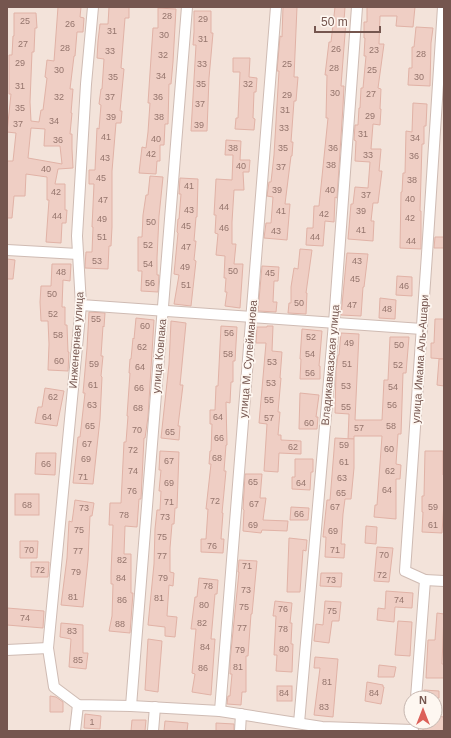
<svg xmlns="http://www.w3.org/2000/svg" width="451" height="738" viewBox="0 0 451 738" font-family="Helvetica,sans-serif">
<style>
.residential{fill:#f3e3da;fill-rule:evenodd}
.building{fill:#efcec4;stroke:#e1b2a6;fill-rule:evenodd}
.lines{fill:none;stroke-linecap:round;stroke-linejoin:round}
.minor-casing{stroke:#cfbbb3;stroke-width:12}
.minor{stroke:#fff;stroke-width:10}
.labels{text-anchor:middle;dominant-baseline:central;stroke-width:3.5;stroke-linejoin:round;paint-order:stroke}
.number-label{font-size:9px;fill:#94746c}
.street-label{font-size:11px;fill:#75564f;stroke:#fef7f1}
</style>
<rect width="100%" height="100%" fill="#fbf2eb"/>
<path class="residential" d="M7,7H444V731H7ZM411,698H435V722H411Z"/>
<g class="building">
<path d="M58,7H81L80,17L84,18L83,32H77L75,56H74L70,89H73L71,113H72L70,134H72V149L73,168L58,169L55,184H65V210H67L66,223H62L61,243L46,242L49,200H47V177L26,174L25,196H14L12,218H7V161H13L16,133L7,132L11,94H9V55H12L13,36H14V13H36L37,28H35L34,52H32L30,102L31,121L39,122L41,110H43L47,78L45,77L47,60L54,61ZM31,128L45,129L44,146H60L62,164L28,158Z"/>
<polygon points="109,7 129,7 129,18 125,18 121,68 124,69 120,111 122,111 121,123 116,123 112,171 112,227 111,246 109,246 108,269 85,268 85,266 86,252 92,252 93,227 92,227 94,184 89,184 89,170 95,170 97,128 99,129 101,105 99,104 101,89 102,89 104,59 97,58 98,41 100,24 108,24"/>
<polygon points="283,7 297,7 294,77 298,77 296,101 294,101 291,142 293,142 292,156 291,156 285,204 290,204 287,240 264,238 266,223 271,223 273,197 267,196 269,182 271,182 274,155 279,71 277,71 280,36 282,37"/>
<polygon points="335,7 345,7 344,21 346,21 341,86 344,86 343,106 337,198 335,197 334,222 325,221 323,246 306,245 307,228 313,228 314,206 319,206 328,118 326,118 327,75 325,75 329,42 331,42"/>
<polygon points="367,7 415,7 413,27 396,26 397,16 380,16 379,44 384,44 378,88 381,89 380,109 381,109 380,125 373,124 371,149 381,149 379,171 382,171 378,203 373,203 371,221 374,221 373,241 348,239 351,204 353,204 355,187 368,188 370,162 355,161 356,141 354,140 355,125 358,125 359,108 360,108 361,88 363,88 366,56 364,56 365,38 364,38 364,22 367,22"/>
<polygon points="158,8 176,9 173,62 171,84 169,84 168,124 165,124 164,145 160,145 160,161 157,161 156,174 139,173 142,147 146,148 148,132 150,103 148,103 153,28 158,28"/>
<polygon points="194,11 211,11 211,33 213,33 209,78 207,131 191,131 196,45 193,45 194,32"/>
<polygon points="416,27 433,28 431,43 430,86 408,85 409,68 412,68 412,47 414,47"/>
<polygon points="233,58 250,58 249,77 257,78 256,92 254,92 253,118 255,119 254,130 235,129 236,118 238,118 240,72 233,72"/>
<polygon points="413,103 427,104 426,126 424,126 424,144 422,144 420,211 421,211 421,249 400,248 401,192 402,192 403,173 405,173 406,131 412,132"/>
<polygon points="226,140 241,141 240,160 250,160 249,172 243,172 244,190 234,190 232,222 232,244 236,244 234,264 243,264 240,308 225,306 227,292 225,292 226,278 224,278 225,256 216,255 218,234 215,233 216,215 214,215 216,179 232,180 233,155 225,155"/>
<polygon points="150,176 163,177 159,216 157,258 157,275 159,275 158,292 141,291 142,271 138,271 138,237 142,237 143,215 146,195 148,195"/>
<polygon points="180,178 198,179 197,217 196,217 194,241 196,241 194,260 196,261 191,306 174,304 179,275 174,274 178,233 177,232 178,219 179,219 181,194 179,194"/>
<polygon points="435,237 444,237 444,248 434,248"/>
<polygon points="300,249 312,250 306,293 307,293 306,314 288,313 289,303 291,303 291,287 294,268 298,269"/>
<polygon points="347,253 368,254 364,287 363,287 361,316 341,315"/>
<polygon points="7,259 15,260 13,279 7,279"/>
<polygon points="52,264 71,264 70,281 63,280 62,307 65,307 65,325 67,325 68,352 69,352 68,371 48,370 49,344 48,321 41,321 40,302 41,286 51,286"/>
<polygon points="262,266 279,267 278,281 274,281 273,302 277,302 276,312 258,311"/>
<polygon points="397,276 412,277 412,296 396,295"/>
<polygon points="380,298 396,300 395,319 379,318"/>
<polygon points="89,312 105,313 104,327 103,326 101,356 103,356 101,376 102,377 100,419 93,484 73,483 78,437 80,437 85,393 83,393 87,348"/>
<polygon points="136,318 154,320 148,417 145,438 144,438 141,499 139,499 137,527 125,526 124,554 131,554 131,593 133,593 130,633 109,631 112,616 113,584 111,584 111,573 113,525 109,525 110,503 121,503 124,442 126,442 128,416 127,416 130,373 129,373 130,359 131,359 133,338 134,339"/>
<polygon points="435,319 444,319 444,359 431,358 431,343 434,343"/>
<polygon points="171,321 186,323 180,385 183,385 178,426 180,426 179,440 161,438 169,364"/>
<polygon points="221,326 237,327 235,361 233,361 233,382 231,382 230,403 226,402 227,445 226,445 224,471 226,471 222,513 223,513 221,539 224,539 223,553 201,552 201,539 206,539 208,509 206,509 211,464 209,464 210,451 211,451 212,424 210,424 210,410 215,410 216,386 218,386"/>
<polygon points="267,326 273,326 272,351 282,352 280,378 281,378 278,412 280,412 278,435 281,435 281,440 301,441 301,454 279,453 278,472 264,471 267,424 259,423 266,343 256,343 257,327 267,327"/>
<polygon points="302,329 322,331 319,366 320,366 320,379 300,379 301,359 300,359"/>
<polygon points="341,333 359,334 355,420 382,420 384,380 388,380 390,337 409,337 406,373 403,373 401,434 398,434 396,464 401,465 400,479 396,479 396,519 374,517 375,505 377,505 382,436 354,436 354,439 348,439 349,414 335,413 336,370 338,355 339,355"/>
<polygon points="439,359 444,359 444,386 437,385"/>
<polygon points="45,388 64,391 57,426 35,423 38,407 42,407"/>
<polygon points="300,393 319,395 316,417 318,417 317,429 299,429"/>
<polygon points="335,438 354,439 354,468 351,499 345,499 343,514 341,544 345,544 344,558 325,557 326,537 323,537 327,500 330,500"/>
<polygon points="160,451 179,452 177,508 175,508 174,524 172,524 170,548 170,572 174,573 173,586 169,585 167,616 177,617 175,637 165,636 165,627 148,625 154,564 155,529 157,510 160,510 161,491 159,491 161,470 159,470"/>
<polygon points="425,451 443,451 443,475 444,475 444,502 442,533 422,532 423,512 422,512 422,496 424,496"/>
<polygon points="36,453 56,453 55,475 35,474"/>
<polygon points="295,459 313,459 313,472 311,472 310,490 292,489 292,477 295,477"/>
<polygon points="245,474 262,474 260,498 266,498 263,520 288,521 287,531 262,530 261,533 243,531 244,510 243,509"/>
<rect x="15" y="494" width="24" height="21"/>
<polygon points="75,500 94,503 92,516 90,516 88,560 83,607 61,605 67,558 69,521 72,522"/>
<polygon points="291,507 309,508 308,520 290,520"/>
<polygon points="366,526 377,527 376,544 365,543"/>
<polygon points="289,538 307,540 306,551 303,550 300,592 287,592"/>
<polygon points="20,541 38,541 37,558 20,558"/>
<polygon points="377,547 393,548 389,582 374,581"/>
<polygon points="239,560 257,561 252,614 251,614 248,656 246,656 246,692 242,692 241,705 227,704 228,696 230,696 232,674 230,674 230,661 239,572 238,572"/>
<polygon points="31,562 49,562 48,577 31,577"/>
<polygon points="321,573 342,573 341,587 320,586"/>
<polygon points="199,578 218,580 217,594 215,594 211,639 215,639 211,695 192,692 195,674 192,673 196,629 191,629 195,597 197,597"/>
<polygon points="386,591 413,593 412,608 395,607 394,622 377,620 378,608 385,609"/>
<polygon points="275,601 292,603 290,623 292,623 291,644 293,644 292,672 276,671 277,655 274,655 276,616 273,616"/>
<polygon points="325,601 341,602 339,621 332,621 329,643 314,641 316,624 323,625"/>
<polygon points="7,608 44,611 43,628 7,625"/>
<polygon points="437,613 444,614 442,664 444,664 444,678 426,678 428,640 435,640"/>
<polygon points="398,621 412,622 410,656 395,655"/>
<polygon points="61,623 83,625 83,653 88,653 86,669 69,667 71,639 60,637"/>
<polygon points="148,639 162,641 158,692 145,690"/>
<polygon points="315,657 338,659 333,717 314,715 320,668 314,668"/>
<polygon points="379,665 396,667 394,677 378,677"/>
<polygon points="367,682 383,685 383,687 384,687 381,704 365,701"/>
<rect x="277" y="686" width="15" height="15"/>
<polygon points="424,690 439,691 439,698 423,698"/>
<polygon points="50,696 56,697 63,702 63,712 50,712"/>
<polygon points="85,714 101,716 100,729 84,728"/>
<polygon points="435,716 444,717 443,731 423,731 423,722 435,722"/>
<polygon points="132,720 146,720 145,731 131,731"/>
<polygon points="165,721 188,723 187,731 164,731"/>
<polygon points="216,723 234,724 234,731 216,731"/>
</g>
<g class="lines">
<defs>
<g id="minor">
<polyline points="93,7 86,84 77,236 81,305 48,648 54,687 78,705 131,706 220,711 322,727 413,730"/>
<polyline points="7,250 78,254"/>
<polyline points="81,305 422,329"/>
<polyline points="425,580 444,581"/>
<polyline points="7,650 48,648"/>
<polyline points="416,698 425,580 405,571 427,254 443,7"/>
<polyline points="131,706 187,7"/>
<polyline points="220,711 276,7"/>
<polyline points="299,723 334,323 357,7"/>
<polyline points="75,731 78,705"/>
<polyline points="153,731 155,707"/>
<polyline points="240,731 241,714"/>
</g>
</defs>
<use href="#minor" class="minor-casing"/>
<use href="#minor" class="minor"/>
</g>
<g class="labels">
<g class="number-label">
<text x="167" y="16">28</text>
<text x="203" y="19">29</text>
<text x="25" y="21">25</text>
<text x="70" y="24">26</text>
<text x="112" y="31">31</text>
<text x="164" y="35">30</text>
<text x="203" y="39">31</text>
<text x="23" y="44">27</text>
<text x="65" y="48">28</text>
<text x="336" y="49">26</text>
<text x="374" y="50">23</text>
<text x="110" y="51">33</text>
<text x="421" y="54">28</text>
<text x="163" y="55">32</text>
<text x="20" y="63">29</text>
<text x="202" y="64">33</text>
<text x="287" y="64">25</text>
<text x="334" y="68">28</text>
<text x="59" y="70">30</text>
<text x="372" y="70">25</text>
<text x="161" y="76">34</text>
<text x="113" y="77">35</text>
<text x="419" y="77">30</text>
<text x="201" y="84">35</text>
<text x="248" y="84">32</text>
<text x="20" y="86">31</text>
<text x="335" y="93">30</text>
<text x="371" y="94">27</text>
<text x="287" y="95">29</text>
<text x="59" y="97">32</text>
<text x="110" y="97">37</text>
<text x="158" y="97">36</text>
<text x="200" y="104">37</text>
<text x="20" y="108">35</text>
<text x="285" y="110">31</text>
<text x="370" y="116">29</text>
<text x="111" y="117">39</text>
<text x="159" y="117">38</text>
<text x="54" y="121">34</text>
<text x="18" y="124">37</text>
<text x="199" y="125">39</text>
<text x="284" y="128">33</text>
<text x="363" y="134">31</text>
<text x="106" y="137">41</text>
<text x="415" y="138">34</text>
<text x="156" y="139">40</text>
<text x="58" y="140">36</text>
<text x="233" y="148">38</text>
<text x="283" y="148">35</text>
<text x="333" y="148">36</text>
<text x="151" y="154">42</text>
<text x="368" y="155">33</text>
<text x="414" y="156">36</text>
<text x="105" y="158">43</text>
<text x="331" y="165">38</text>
<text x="241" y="166">40</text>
<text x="281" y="167">37</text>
<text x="46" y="169">40</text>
<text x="101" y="178">45</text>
<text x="412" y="180">38</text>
<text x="189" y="186">41</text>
<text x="277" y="190">39</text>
<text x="330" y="190">40</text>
<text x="56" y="192">42</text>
<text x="366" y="195">37</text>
<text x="410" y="199">40</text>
<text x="103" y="200">47</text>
<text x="224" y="207">44</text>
<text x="189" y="210">43</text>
<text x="281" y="211">41</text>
<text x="361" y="211">39</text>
<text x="324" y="214">42</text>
<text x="57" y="216">44</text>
<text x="410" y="218">42</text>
<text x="102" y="219">49</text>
<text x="151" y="222">50</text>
<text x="186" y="226">45</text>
<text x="224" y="228">46</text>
<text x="361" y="230">41</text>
<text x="276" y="231">43</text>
<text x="102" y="237">51</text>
<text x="315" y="237">44</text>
<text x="411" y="241">44</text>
<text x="148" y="245">52</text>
<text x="186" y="247">47</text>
<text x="97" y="261">53</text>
<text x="357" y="261">43</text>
<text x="148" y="264">54</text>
<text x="185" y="267">49</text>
<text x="233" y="271">50</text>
<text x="61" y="272">48</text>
<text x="270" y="273">45</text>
<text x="355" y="279">45</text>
<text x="150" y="283">56</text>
<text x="186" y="285">51</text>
<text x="404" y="286">46</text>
<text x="52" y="294">50</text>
<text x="299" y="303">50</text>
<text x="352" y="305">47</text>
<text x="387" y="309">48</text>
<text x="53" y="314">52</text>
<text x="96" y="319">55</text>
<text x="145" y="326">60</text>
<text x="229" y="333">56</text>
<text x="58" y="335">58</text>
<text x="311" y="337">52</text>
<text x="349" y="343">49</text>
<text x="399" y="345">50</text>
<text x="142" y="347">62</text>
<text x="228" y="354">58</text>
<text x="310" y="354">54</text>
<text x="59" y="361">60</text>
<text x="272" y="362">53</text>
<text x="94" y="364">59</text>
<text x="347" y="364">51</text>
<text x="398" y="365">52</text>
<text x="140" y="367">64</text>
<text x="310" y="373">56</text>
<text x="271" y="383">53</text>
<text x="93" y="385">61</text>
<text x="346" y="386">53</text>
<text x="393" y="387">54</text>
<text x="139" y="388">66</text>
<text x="53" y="397">62</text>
<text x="269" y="400">55</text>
<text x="92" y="405">63</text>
<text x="392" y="405">56</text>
<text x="346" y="407">55</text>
<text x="138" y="408">68</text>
<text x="47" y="417">64</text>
<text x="218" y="417">64</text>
<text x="269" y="418">57</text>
<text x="309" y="423">60</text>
<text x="90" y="426">65</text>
<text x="391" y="426">58</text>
<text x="359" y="428">57</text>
<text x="137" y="430">70</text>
<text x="170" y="432">65</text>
<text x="219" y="438">66</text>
<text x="87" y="444">67</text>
<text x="344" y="445">59</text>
<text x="293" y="447">62</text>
<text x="389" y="449">60</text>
<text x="133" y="450">72</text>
<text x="217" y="458">68</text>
<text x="86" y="459">69</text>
<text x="169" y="461">67</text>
<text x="344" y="462">61</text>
<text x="46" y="464">66</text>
<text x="133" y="471">74</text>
<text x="390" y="471">62</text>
<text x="83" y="477">71</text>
<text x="342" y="478">63</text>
<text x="253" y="482">65</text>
<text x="169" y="483">69</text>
<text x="301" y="483">64</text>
<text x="387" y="490">64</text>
<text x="132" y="491">76</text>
<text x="341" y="493">65</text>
<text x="215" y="501">72</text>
<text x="169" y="502">71</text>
<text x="254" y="504">67</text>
<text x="27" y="505">68</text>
<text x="335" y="507">67</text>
<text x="433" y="507">59</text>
<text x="84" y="508">73</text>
<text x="299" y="514">66</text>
<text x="124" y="515">78</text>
<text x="165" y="517">73</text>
<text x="253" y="525">69</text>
<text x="433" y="525">61</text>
<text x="79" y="530">75</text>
<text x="333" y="531">69</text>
<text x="162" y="537">75</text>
<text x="212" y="546">76</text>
<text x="29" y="550">70</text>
<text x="335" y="550">71</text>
<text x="78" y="551">77</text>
<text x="384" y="555">70</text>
<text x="162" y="556">77</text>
<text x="122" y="560">82</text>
<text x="247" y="566">71</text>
<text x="40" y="570">72</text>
<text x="76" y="572">79</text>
<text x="382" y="575">72</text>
<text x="121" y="578">84</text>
<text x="163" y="578">79</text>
<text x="331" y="580">73</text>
<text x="208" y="586">78</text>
<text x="246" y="590">73</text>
<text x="73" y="597">81</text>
<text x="159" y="598">81</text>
<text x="122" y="600">86</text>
<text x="399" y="600">74</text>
<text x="204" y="605">80</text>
<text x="244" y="607">75</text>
<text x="283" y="609">76</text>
<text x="332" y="611">75</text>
<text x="25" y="618">74</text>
<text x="202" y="623">82</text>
<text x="120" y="624">88</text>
<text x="242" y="628">77</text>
<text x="283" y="629">78</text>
<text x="72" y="631">83</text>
<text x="205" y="647">84</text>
<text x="284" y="649">80</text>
<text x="240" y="650">79</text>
<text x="78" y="660">85</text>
<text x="238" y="667">81</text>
<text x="203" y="668">86</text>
<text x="327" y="682">81</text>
<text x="284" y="693">84</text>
<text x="374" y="693">84</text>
<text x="324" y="707">83</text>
<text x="92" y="722">1</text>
</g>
<g class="street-label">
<text transform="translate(76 340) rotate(-86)">Инженерная улица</text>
<text transform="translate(159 356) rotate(-85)">улица Ковпака</text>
<text transform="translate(248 359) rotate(-85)">улица М. Сулейманова</text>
<text transform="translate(420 359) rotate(-86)">улица Имама Аль-Ашари</text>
<text transform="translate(330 365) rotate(-85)">Владикавказская улица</text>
</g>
</g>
<rect width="451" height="738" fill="none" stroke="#75564f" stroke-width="16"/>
<g transform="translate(423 710)"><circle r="19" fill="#fef7f1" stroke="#c7b7b0"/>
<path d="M0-3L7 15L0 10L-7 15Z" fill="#dc6059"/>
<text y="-6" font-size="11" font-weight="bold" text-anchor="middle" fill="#75564f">N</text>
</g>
<path d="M315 26v6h65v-6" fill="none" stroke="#75564f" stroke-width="2"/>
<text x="321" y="26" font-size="12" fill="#75564f" stroke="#fef7f1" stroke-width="3" paint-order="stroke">50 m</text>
</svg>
